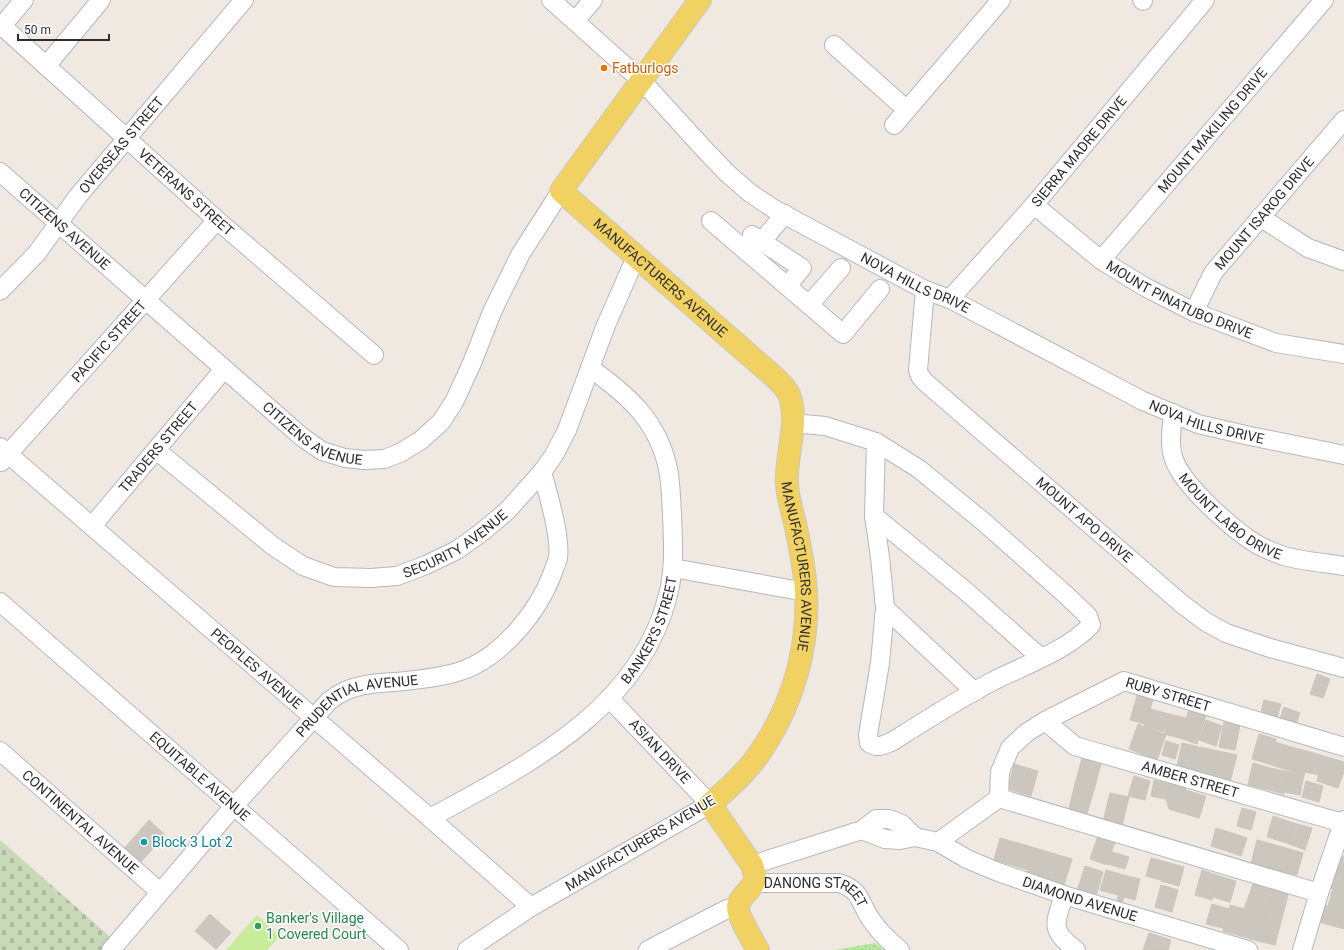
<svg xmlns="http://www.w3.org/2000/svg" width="1344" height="950" viewBox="0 0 1344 950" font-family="Roboto,sans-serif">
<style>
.grass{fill:url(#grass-dots)}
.cemetery{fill:url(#cemetery-stones)}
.pitch{fill:#c9ec9a}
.building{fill:#cbc7bf;stroke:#cbc5ba}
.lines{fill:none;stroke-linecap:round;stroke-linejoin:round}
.minor-casing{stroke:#b4b7c1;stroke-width:20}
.major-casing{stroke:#c9c9c9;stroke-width:24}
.minor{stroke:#fff;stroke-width:18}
.major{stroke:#f2d163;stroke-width:22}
.food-dot{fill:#e8710a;stroke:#fff;stroke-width:1.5}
.culture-dot{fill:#0f9aa8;stroke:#fff;stroke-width:1.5}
.leisure-dot{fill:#2e9e5b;stroke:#fff;stroke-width:1.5}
.labels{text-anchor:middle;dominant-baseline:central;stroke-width:3;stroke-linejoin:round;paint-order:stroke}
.food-label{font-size:14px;fill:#c56008;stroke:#fff;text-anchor:start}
.street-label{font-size:14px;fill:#2e2e2e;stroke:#fff}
.culture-label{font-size:14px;fill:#0d838f;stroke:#fff;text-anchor:start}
.leisure-label{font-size:14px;fill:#27864d;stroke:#fff;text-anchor:start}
</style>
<defs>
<pattern id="grass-dots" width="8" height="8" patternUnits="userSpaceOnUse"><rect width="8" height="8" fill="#b6e59e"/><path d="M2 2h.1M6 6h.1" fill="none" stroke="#9dc588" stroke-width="1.8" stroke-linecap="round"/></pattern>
<pattern id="cemetery-stones" width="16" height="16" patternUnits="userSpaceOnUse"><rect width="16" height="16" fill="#c8d9b8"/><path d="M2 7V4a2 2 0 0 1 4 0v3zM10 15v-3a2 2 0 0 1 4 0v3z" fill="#acbb9e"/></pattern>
</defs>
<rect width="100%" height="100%" fill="#efe9e1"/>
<polygon class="grass" points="875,943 884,950 835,950"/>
<polygon class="cemetery" points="0,840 125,950 0,950"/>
<polygon class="pitch" points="257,915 280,936 267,950 226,950"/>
<g class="building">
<polygon points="1317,674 1330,679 1323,698 1310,694"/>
<polygon points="1137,695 1153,700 1150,709 1135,703"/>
<polygon points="1264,700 1281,704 1276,721 1260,716"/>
<polygon points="1135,703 1150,709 1145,724 1130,720"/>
<polygon points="1284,707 1300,713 1296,724 1280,719"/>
<polygon points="1150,709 1169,714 1163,732 1144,726"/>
<polygon points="1189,710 1206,715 1197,744 1180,738"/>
<polygon points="1169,714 1186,718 1180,738 1164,734"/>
<polygon points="1206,720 1222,726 1216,746 1199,740"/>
<polygon points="1224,722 1240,725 1235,750 1219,747"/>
<polygon points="1138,724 1166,735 1157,760 1129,749"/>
<polygon points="1259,734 1276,739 1269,764 1252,759"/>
<polygon points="1166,741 1179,745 1175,759 1162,755"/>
<polygon points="1275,742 1291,747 1284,769 1269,764"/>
<polygon points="1182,743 1199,747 1194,770 1177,766"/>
<polygon points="1200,747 1218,751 1213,777 1195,773 1194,770"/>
<polygon points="1291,747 1310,752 1304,775 1284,769"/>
<polygon points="1218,751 1237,755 1230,782 1213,777"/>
<polygon points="1310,752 1324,756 1320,775 1305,772"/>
<polygon points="1324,756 1344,762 1344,771 1338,788 1317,781"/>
<polygon points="1082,758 1101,764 1094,790 1075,784"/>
<polygon points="1253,763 1270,768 1265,789 1248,785"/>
<polygon points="1014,764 1038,771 1031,796 1008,789"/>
<polygon points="1270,768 1289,772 1284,794 1265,789"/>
<polygon points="1289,772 1304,775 1300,795 1285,792"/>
<polygon points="1134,776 1150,781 1145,800 1128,796"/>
<polygon points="1154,780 1170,784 1166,799 1151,796"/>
<polygon points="1306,781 1323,786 1319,802 1302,797"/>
<polygon points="1075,784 1094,790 1086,817 1068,812"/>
<polygon points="1170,784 1186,788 1179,812 1169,809 1166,799"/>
<polygon points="1185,790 1206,796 1199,818 1179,812"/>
<polygon points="1110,793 1129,797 1122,826 1103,822"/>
<polygon points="1242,808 1256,812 1251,830 1237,826"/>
<polygon points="1273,816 1293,823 1287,843 1267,837"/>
<polygon points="149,820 165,835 139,864 123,850"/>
<polygon points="1293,823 1312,828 1305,850 1287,843"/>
<polygon points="1216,828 1232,833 1227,851 1211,846"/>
<polygon points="1232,833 1247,838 1241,856 1227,851"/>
<polygon points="1098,836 1115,842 1107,865 1090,859"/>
<polygon points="1000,838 1018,843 1012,865 994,860"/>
<polygon points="1257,840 1286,848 1280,871 1251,864"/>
<polygon points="1018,843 1035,848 1028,870 1012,865"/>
<polygon points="1035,848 1072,859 1064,885 1027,874"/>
<polygon points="1286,848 1303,853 1297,875 1280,871"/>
<polygon points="1112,852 1129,857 1125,869 1108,864"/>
<polygon points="1335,855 1344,857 1344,873 1331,869"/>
<polygon points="1151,858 1166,862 1161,880 1146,876"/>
<polygon points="1166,862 1184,867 1179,886 1161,881"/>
<polygon points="1085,866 1103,872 1096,896 1077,891"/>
<polygon points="1106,870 1123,875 1118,895 1100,890"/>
<polygon points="1202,870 1219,876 1212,900 1195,895"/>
<polygon points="1334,870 1344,873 1344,892 1328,887"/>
<polygon points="1123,875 1140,879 1135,900 1124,897 1122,903 1117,901"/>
<polygon points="1219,876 1236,881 1230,902 1213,897"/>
<polygon points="1253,884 1273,890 1265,919 1243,912"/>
<polygon points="1161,885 1178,890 1172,912 1155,907"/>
<polygon points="1333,888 1344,892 1344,910 1328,906"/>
<polygon points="1273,890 1288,895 1280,926 1264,921"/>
<polygon points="1212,904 1229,909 1223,928 1206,924"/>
<polygon points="1230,905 1244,909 1237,935 1223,931"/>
<polygon points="1323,905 1344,910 1344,929 1319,922"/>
<polygon points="1243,912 1265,919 1258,941 1237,935"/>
<polygon points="210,914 231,933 216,949 195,931"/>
<polygon points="1264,921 1280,926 1275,945 1258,941"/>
<polygon points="1149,933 1171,940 1168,950 1143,950"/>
</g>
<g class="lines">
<defs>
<g id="minor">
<path id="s1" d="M551,0L642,81L704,149L727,173L750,193L774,209L925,290L950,299L1143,401L1198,424L1250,436L1344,455"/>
<polyline points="1142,0 1143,1"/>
<polyline points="575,21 593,0"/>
<path id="s2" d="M2,26L217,220L374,355"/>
<polyline points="0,28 24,0"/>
<polyline points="834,45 907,110"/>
<polyline points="46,66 101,0"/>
<polyline points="894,125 1001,0"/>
<path id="s3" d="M0,172L302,437L322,451L345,458L364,460L384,459L400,453L421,440L441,422L454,402L472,363L492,312L520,255L561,191"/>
<path id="s4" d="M1034,205L1101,260L1145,287L1194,312L1276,343L1344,354"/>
<polyline points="1260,217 1308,248 1344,261"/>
<polyline points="711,221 843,334 880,289"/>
<polyline points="752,235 802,268 787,286"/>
<polyline points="751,245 754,242 762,241 785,214"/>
<path id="s5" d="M1101,260L1324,0"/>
<path id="s6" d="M925,290L918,370L920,376L925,382L1182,604L1206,622L1226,633L1270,648L1344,668"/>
<path id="s7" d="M0,291L37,253L78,196L244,0"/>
<path id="s8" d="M950,299L1034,205L1205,0"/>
<polyline points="809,305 841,268"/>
<path id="s9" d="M1194,312L1213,273L1344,120"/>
<path id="s10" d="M1173,413C1172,429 1168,446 1175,462C1185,487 1234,531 1258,545C1266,549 1275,553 1284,556C1301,561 1326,563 1344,566"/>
<path d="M792,423L825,426L876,442L919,469L985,523L1066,595L1088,616L1091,625C1068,650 1023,666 993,681C959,699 926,720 893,741C884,745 878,749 869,743L868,735L880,663L885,608L880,557L874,516L876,442"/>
<path id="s11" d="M0,447L430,818L531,907"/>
<path id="s12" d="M156,450L273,546L303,566L334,577L371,578L397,576L426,565L457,550L482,532L507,511L542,472L554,455L567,430L606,325L636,257"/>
<path id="s13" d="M1,462L217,220"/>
<polyline points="874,516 968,593 1041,658"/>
<path id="s14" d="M92,526L224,369"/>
<polyline points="673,568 806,592"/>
<path id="s15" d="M0,602L399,950"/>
<polyline points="885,608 975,692"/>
<path id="s16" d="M1045,721L1075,746L1343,823"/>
<path id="s17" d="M0,751L160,892"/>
<path id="s18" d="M999,798L1000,772L1010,748L1026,733L1045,721L1124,681L1344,747"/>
<path id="s19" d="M430,818C525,766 640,710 668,595C675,569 673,541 672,514C671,499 671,483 668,469C658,421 628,395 590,368"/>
<path id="s20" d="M862,830L885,839L900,840L915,837L938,842L967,859L998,872L1064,895L1248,950"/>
<polyline points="938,842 999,798 1319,893"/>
<polyline points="752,865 862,830 876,819 889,819 902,824 915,837"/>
<path id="s21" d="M754,883H839C861,890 859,901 870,918C877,929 890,942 900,950"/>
<path d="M1064,895C1055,924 1049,930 1076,950"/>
<path id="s22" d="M111,950L234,806L329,701C334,697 339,694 345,691C360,684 378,683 395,682C415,680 438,678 458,672C500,659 538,613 553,572C554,568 557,563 558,558C561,536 548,494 542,472"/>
<polyline points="467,950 531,907 710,804 609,698"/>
<polyline points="648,950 727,909 738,908"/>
<polyline points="1302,950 1319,893 1344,820"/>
</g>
<g id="major">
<path id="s23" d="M700,0L561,191L771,374C778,380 787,388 790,397C799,425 785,456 787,485C788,498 792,511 795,523C800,546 805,569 806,592C809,645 794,700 765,745C751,768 731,787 710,804L752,865C753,869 755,874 755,877C755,889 739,895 738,907C738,917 753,941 758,950"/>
</g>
</defs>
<use href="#minor" class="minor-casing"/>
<use href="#major" class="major-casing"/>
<use href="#minor" class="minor"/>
<use href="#major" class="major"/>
</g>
<circle class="food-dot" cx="604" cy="68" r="4"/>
<circle class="culture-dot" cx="144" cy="842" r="4"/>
<circle class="leisure-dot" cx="258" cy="926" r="4"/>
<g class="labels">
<g class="food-label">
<text x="612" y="68">Fatburlogs</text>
</g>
<g class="street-label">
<text stroke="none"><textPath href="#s5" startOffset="171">MOUNT MAKILING DRIVE</textPath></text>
<text stroke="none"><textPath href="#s7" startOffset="190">OVERSEAS STREET</textPath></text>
<text stroke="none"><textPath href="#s8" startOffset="196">SIERRA MADRE DRIVE</textPath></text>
<text stroke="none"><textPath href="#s2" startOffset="248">VETERANS STREET</textPath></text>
<text stroke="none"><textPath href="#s9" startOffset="122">MOUNT ISAROG DRIVE</textPath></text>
<text stroke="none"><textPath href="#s3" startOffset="86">CITIZENS AVENUE</textPath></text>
<text stroke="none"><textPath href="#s23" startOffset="368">MANUFACTURERS AVENUE</textPath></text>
<text stroke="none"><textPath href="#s1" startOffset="466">NOVA HILLS DRIVE</textPath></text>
<text stroke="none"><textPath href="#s4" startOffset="175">MOUNT PINATUBO DRIVE</textPath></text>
<text stroke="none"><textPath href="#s13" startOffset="162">PACIFIC STREET</textPath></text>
<text stroke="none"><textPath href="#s1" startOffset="790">NOVA HILLS DRIVE</textPath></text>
<text stroke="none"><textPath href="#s3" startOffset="410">CITIZENS AVENUE</textPath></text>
<text stroke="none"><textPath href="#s14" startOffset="103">TRADERS STREET</textPath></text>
<text stroke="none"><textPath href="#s10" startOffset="129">MOUNT LABO DRIVE</textPath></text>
<text stroke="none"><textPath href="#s6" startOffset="305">MOUNT APO DRIVE</textPath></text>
<text stroke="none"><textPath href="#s12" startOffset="350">SECURITY AVENUE</textPath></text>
<text stroke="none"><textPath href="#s23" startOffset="716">MANUFACTURERS AVENUE</textPath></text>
<text stroke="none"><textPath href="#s19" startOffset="297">BANKER'S STREET</textPath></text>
<text stroke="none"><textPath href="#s11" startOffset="339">PEOPLES AVENUE</textPath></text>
<text stroke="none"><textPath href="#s18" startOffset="231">RUBY STREET</textPath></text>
<text stroke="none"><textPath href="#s22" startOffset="355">PRUDENTIAL AVENUE</textPath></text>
<text transform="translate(660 751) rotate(47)">ASIAN DRIVE</text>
<text stroke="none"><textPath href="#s15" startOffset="265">EQUITABLE AVENUE</textPath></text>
<text stroke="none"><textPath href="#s16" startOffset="159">AMBER STREET</textPath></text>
<text stroke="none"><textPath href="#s17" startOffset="107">CONTINENTAL AVENUE</textPath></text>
<text transform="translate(640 843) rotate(-31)">MANUFACTURERS AVENUE</text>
<text stroke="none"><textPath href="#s21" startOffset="65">DANONG STREET</textPath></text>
<text stroke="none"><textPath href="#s20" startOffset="232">DIAMOND AVENUE</textPath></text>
</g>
<g class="culture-label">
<text x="152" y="842">Block 3 Lot 2</text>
</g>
<g class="leisure-label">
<text x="266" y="918">Banker's Village<tspan x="266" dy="16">1 Covered Court</tspan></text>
</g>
</g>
<path d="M18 34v6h91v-6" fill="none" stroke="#2e2e2e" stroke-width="2"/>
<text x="24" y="34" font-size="12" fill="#2e2e2e" stroke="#ffffff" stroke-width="3" paint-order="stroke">50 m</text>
</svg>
